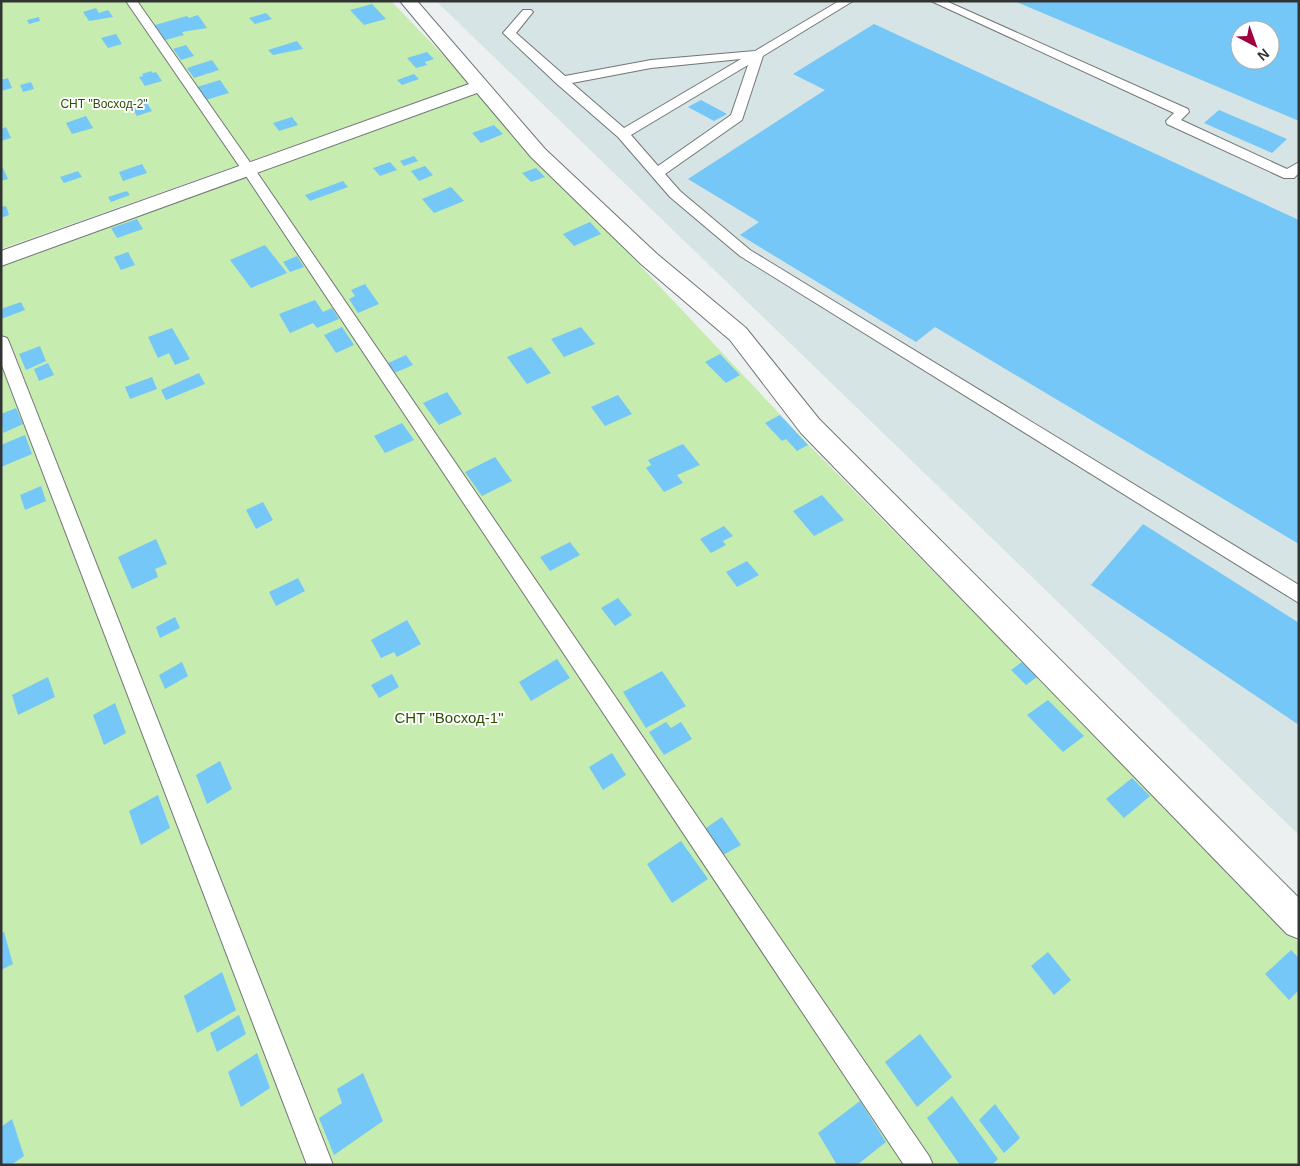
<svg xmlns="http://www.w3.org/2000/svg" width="1300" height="1166" viewBox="0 0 1300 1166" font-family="Arial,sans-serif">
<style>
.built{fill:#d6e4e5;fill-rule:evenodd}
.green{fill:#c7ecaf}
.building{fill:#74c7f6;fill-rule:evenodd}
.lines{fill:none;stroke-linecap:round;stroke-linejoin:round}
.lane-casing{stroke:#727676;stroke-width:2}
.street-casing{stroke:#727676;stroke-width:2}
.lane{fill:#fff;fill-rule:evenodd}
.street{fill:#fff;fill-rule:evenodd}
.labels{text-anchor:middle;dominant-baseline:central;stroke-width:4;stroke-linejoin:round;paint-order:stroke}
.far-park-label{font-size:12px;fill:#2b5003;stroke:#fff}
.park-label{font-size:15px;fill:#2b5003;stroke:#fff}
</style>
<rect width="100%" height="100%" fill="#ecf0f0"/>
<path class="built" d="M436,1H1299V835ZM1240,30H1270V60H1240Z"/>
<g class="green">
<polygon points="1,1 391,1 470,83 1,249"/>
<polygon points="478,93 806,442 1299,943 1299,1165 1,1165 1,266"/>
</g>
<g class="building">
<path d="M1014,1H1299V121ZM1240,30H1270V60H1240Z"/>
<polygon points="372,4 386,19 364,25 350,10"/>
<polygon points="96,8 99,13 108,10 113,17 89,21 83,12"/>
<polygon points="266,13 272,19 255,24 249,18"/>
<polygon points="198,15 207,28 182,32 184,35 165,40 155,25 187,16 189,18"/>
<polygon points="39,17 40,21 29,24 27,20"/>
<polygon points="874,24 1299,220 1299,544 935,327 916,342 740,235 759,222 688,179 825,90 793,74"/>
<polygon points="116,34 122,44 108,48 101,38"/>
<polygon points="297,41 303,49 273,55 268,50"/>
<polygon points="186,45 194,56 181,60 173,49"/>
<polygon points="427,52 434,59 425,62 427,65 416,68 407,58"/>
<polygon points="212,60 219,70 194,78 187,68"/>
<polygon points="151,71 153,73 156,72 162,81 145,86 139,77 143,76 142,74"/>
<polygon points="414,74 419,79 402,85 397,80"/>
<polygon points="8,78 12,88 1,91 1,80"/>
<polygon points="220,80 229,93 206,100 197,87"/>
<polygon points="31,82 34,89 23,92 20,85"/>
<polygon points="701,100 727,114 714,121 688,107"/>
<polygon points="146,101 152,111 137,116 131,106"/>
<polygon points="1219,110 1287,139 1272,153 1204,123"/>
<polygon points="86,116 93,128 72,134 66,123"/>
<polygon points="292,117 298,125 279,131 273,123"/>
<polygon points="494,125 503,134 481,143 472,133"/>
<polygon points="6,127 11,138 1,141 1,129"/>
<polygon points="414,156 418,161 404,166 400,161"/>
<polygon points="390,162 397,170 380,176 373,168"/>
<polygon points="1,164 8,179 1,181"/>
<polygon points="142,164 147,173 123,181 119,172"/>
<polygon points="425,166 433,175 419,181 411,171"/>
<polygon points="536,168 545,177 531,182 522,173"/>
<polygon points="78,171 82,177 64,183 60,177"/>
<polygon points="343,181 348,187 310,201 305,195"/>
<polygon points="451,187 464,201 434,213 422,199"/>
<polygon points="127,191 130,195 111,202 108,197"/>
<polygon points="6,206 9,215 1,218 1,207"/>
<polygon points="137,219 143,229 117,238 111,228"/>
<polygon points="590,222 601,234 574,246 563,234"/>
<polygon points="265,245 287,273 251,288 230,260"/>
<polygon points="128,252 135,265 121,270 114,257"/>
<polygon points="297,256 304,267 290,272 283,262"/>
<polygon points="365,284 379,304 358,313 349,299 355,296 351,290"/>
<polygon points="315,300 323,312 332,308 339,319 317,328 313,323 290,333 279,314"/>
<polygon points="21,302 25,310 1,319 1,309"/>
<polygon points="342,327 354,345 336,353 324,335"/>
<polygon points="581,327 595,344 564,357 551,339"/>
<polygon points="172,328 190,359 175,365 169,353 158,358 148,337"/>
<polygon points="40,346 46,361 26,370 19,354"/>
<polygon points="531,347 551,373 527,384 507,357"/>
<polygon points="720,354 740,375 726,383 705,362"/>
<polygon points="406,355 413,365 392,374 386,364"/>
<polygon points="48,363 54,375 39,381 34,369"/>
<polygon points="199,373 205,384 166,400 161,390"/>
<polygon points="152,377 157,389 130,399 125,387"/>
<polygon points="447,392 462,414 439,425 423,403"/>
<polygon points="618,395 632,414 605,426 591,407"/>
<polygon points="16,408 23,424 3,433 1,414"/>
<polygon points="780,415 808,445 797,451 786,439 782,441 765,423"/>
<polygon points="402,423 414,440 385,453 374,436"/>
<polygon points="25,435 32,454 1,467 1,445"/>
<polygon points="683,444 700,465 677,475 683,483 664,492 646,468 651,465 648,460"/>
<polygon points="495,457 512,481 482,496 465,472"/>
<polygon points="41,486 46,501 25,510 20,495"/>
<polygon points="822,495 844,520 814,536 793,511"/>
<polygon points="263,502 273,520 256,529 246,510"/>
<polygon points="1143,524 1299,623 1299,725 1091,585"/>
<polygon points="724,526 733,536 723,541 726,545 711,553 700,539"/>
<polygon points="156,539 167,564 155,569 158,577 132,589 118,557"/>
<polygon points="570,542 580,555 550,571 540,557"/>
<polygon points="747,561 759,575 737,587 726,572"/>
<polygon points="298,578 305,591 276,606 269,592"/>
<polygon points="618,598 632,615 615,626 601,608"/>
<polygon points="175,617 180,628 160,638 156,627"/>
<polygon points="407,620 421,644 397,657 394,652 381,658 371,640"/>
<polygon points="557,659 570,678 531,701 519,682"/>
<polygon points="182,662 188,676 165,689 159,675"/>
<polygon points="1022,662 1037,677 1026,685 1011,670"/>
<polygon points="662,671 686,706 646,728 623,692"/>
<polygon points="392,674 399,687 379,698 371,685"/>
<polygon points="48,677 55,697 18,715 12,695"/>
<polygon points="1048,700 1084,736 1063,752 1027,715"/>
<polygon points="115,703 126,733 104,745 93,715"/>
<polygon points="666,722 671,728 681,722 692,739 664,755 649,732"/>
<polygon points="612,753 626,775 603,790 589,767"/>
<polygon points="220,761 232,789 207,804 196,775"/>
<polygon points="1132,778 1150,796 1124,818 1106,799"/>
<polygon points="158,795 170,828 141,845 129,811"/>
<polygon points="722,817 741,845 723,855 706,828"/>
<polygon points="681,841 708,879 672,903 647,864"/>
<polygon points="4,932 13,964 1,970 1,933"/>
<polygon points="1291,950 1299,958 1299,990 1289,1000 1265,974"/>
<polygon points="1048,952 1071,980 1054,995 1031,966"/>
<polygon points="222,972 236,1010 197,1033 184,996"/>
<polygon points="239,1015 246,1034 217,1052 210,1033"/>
<polygon points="920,1034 952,1077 917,1107 885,1062"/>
<polygon points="257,1053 270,1088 241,1107 228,1072"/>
<polygon points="363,1073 383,1121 334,1155 319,1118 342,1103 337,1089"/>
<polygon points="952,1096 998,1159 992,1165 960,1165 927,1118"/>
<polygon points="860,1101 886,1142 857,1165 837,1165 818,1133"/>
<polygon points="995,1104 1020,1138 1004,1153 979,1120"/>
<polygon points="12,1119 24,1156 11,1165 1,1165 1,1127"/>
</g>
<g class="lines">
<defs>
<g id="lane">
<polygon points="126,1 137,1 254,168 929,1156 933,1165 904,1165 244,173"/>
<path d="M839,1H853L763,56L742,120L665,174L680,191L750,250L1299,585V603L740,256L670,197L618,137L557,84L503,33L523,10H531L533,12L516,33L565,76L651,60L755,51ZM741,59L624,128L572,83L651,68ZM748,65L731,115L658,166L631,135Z"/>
<polygon points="931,1 946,1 1188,109 1189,112 1181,120 1287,169 1299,162 1299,173 1294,178 1284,178 1167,124 1166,121 1174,113"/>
<polygon points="1,336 7,338 9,342 333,1165 307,1165 1,363"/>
</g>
<polygon id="street" points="400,1 417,1 545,149 657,254 746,328 819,419 1299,898 1299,939 1287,934 801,433 730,340 641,264 531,157 477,93 1,266 1,251 469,84"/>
</defs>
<use href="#lane" class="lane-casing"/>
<use href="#street" class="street-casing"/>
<use href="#lane" class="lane"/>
<use href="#street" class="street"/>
</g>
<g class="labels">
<g class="far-park-label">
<text x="104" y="104">СНТ "Восход-2"</text>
</g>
<g class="park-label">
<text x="449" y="717">СНТ "Восход-1"</text>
</g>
</g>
<rect width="1300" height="1166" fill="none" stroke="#323434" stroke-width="5"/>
<g transform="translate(1255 45) rotate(139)"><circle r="24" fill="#ffffff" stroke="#adaeae"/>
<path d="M0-4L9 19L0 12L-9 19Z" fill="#a0013d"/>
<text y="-8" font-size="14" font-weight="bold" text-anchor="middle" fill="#323434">N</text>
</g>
</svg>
